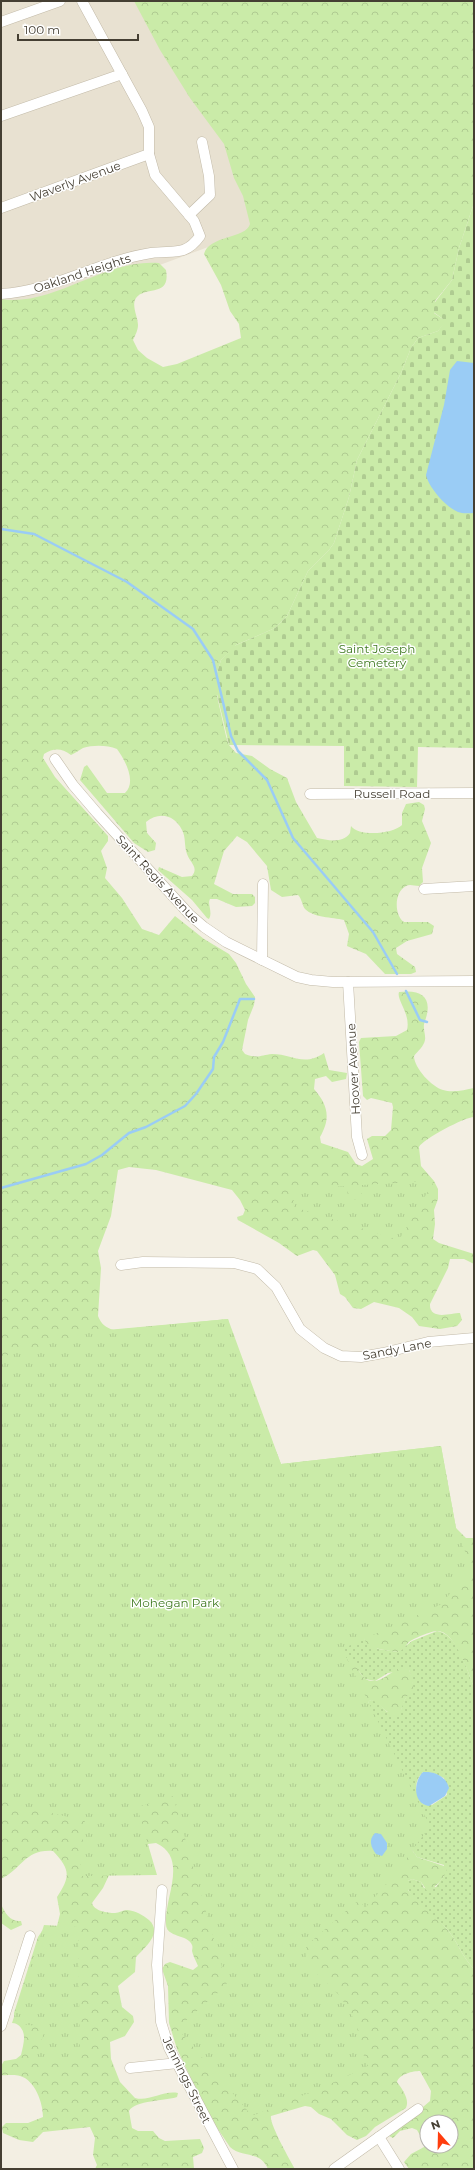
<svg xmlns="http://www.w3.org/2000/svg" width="475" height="2170" viewBox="0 0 475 2170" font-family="Montserrat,sans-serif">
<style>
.residential{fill:#e8e1d1}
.grass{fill:url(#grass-dots);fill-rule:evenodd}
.forest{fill:url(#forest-crowns);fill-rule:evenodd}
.cemetery{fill:url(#cemetery-stones)}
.park{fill:url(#park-tufts)}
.water{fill:#9accf5}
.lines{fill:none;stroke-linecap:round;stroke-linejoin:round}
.stream{stroke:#9accf5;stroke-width:2.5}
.minor-casing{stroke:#c2baa8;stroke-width:11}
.minor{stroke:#fff;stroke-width:10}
.labels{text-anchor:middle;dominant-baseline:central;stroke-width:3;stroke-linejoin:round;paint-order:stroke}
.street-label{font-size:12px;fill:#453f33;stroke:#fff}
.park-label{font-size:12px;fill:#407b22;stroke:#fff}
</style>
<defs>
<pattern id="grass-dots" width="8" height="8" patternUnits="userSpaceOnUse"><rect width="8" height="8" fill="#caeba8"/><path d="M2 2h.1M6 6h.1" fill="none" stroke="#afcb91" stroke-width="1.8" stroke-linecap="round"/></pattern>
<pattern id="forest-crowns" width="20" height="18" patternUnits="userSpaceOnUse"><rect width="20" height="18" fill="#caeba8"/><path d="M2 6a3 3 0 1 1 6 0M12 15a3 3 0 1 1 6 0" fill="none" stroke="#afcb91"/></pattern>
<pattern id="cemetery-stones" width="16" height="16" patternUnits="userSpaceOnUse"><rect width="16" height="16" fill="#caeba8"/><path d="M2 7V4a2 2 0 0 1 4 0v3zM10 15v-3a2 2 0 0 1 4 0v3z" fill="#afcb91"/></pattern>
<pattern id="park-tufts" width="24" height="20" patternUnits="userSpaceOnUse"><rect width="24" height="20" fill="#caeba8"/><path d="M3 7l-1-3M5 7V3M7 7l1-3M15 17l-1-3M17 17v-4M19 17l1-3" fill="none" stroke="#afcb91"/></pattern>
</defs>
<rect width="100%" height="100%" fill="#f3efe3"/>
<polygon class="residential" points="1,1 146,1 270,224 1,324"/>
<path class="grass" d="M314,1602L378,1649L398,1652L412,1641L437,1631C459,1635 466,1669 474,1687V1969C462,1957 457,1940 446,1928C433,1914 414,1905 407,1887L408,1881L412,1879L421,1882L424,1888L436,1887L444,1876V1865L417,1857L412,1850L368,1701L371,1700L377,1701L387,1712L401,1710C405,1691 418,1692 409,1670L388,1673L375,1681L365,1679C356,1668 353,1659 338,1655ZM423,1772L433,1773L444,1778L447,1795L432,1805L423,1804C415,1794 413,1782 423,1772Z"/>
<g class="forest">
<path d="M134,1H474V203L459,248L452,280L435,301L434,313L443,319V325L438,331L418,338L411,348L401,373L357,460L349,497L334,543L329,550L308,571L287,616L275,628L236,645L221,660L217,673V696L226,736L229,745L236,753L252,756L270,769L287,778L296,802L317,838C327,840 343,844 350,833L351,826C359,837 393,834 402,825V813L406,804L419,802L424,805L425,809L422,821L431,843L422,868L423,882L419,886C414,886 410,884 406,886C394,892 394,915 404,922H428L434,926L432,934L407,941L396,948L397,954L415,967L416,972L411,974H385L366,954L347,946L349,934L344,920C332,917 314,918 305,909C302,905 302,899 298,895L282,897L271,890L267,866L247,842L237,836L224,851L214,884L233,894H252L255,897V903L252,906L236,907L217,899H210C207,904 213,912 209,919L207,918L192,900L158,870L159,867L182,877L192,876C199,867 190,863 187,854C184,846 186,837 182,830C175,815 159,811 146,822L147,833L156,843L155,850L148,852L134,843L80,780L84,767L87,765L107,793H125C137,782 125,760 117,749C107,745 93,745 83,748C79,750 76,753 71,755C61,748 54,748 44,754L43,758L55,777L108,836V841L101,851L107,868L105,878L122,898L142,929L159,935L175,916L204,939L229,954L236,963L246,984L255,997L254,1005L248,1020L242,1050L245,1054C258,1059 261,1055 272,1054C292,1054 304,1067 324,1053L329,1070L347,1073L346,1079L332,1082L326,1076L315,1079L314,1089C328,1105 331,1118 320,1137L321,1143L348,1152L356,1164L362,1166L373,1159L367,1139L372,1136H385L391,1130L393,1107L392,1103L371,1098L367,1100L363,1096L359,1042L361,1038L396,1036L407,1030C411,1014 396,1000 399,992C423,989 433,998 425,1021C422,1028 426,1034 425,1040C424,1046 418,1051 414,1056C414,1068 432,1087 443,1090C452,1093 465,1090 474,1088V1117C465,1117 423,1139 419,1147L421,1166L434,1181L438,1189V1199L434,1210L435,1224L433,1239L439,1243L474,1254V1264L464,1259H450L448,1268L430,1304C429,1321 451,1313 460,1313L462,1320L457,1326L440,1329L419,1326L412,1317L399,1308L374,1302L361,1309L353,1308L345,1297L340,1294L335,1275L317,1251L313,1250L297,1256L279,1243L238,1220L237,1217L243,1215L245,1210L240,1200L232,1190L156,1170L129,1167L118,1170L111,1216L98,1251L101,1268L98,1316C101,1324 106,1328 114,1330L228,1319L232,1340L281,1464L441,1446L456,1528L466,1538H474V1687C468,1673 455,1629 436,1631C429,1632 418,1637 412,1640C406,1643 405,1650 398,1652C366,1647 365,1650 359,1617L338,1655C344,1657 348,1658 353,1662C359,1668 361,1681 373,1681C386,1681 394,1666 408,1667L412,1677L413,1689L405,1699L401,1710L396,1716C385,1714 382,1703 371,1700L365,1703L412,1850L417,1857L447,1867C448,1875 434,1890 427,1891L421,1882L412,1879L408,1881V1890C418,1905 434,1914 446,1928C457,1940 462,1957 474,1969V2169H409L404,2162L411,2154L426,2146L417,2130L412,2128L400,2131L393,2138L389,2136L430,2101L431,2091L420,2071C413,2071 399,2074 397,2082C402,2089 410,2099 406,2108L375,2127L366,2136L357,2140L347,2135L331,2119L319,2114L311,2107L305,2106L271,2116C269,2123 290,2160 295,2169H268C260,2150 241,2158 230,2147L209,2116L177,2049L169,2023L168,1986L162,1969L165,1964L170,1962L193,1970L198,1966C196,1961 193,1956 192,1951C192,1950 193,1947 192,1945C188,1934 166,1938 166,1924C164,1898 189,1858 156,1843L148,1844L111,1871L103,1888L92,1903C94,1911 107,1913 115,1913C119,1913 123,1910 127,1910C136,1911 143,1915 149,1920C163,1933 145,1947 136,1957L135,1972L118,1986L122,2007L133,2016L134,2022L125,2036L110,2042L111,2059L120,2082L135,2098C149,2102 163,2090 178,2093L177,2097C166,2101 135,2100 129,2111L132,2128L138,2131H153L159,2138L165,2141L200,2139L204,2148L202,2153L193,2157L194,2169H95L97,2165L93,2155L95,2138L90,2127L43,2132L33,2142L19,2140L3,2133L2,2127L6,2123H28L43,2117C43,2103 35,2080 20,2076C13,2074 7,2076 1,2075V2066L4,2061L16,2059L21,2055C24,2042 28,2030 15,2023L14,2013L38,1937L42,1931L57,1926L60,1914L57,1897C71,1876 70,1869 53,1851C25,1849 22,1869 1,1879V299C54,307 105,258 159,263L166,270C171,298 145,285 136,298C131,305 138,317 138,325C138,330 135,336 133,340L138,350L147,358L163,367L177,364L241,338L239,324L230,311L221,285L204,254C209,235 246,239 250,224L243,196L234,178L224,144L190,98L160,50ZM427,2122H451V2146H427Z"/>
<path d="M1,1904C5,1913 10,1922 21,1921L22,1925L11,1930L1,1923Z"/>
</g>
<polygon class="cemetery" points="474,203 474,748 418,747 417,787 344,786 344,746 229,745 216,690 217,673 221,660 234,646 275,628 287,616 308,571 329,550 334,543 349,497 357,460 401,373 411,348 418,338 438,331 443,324 443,319 432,311 432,306 452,280 459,248"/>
<g class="park">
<polygon points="430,1181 433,1183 399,1240 294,1207 293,1189 347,1186 348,1200 362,1199 362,1185"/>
<path d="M228,1319L281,1464L441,1446L456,1528L472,1570L458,1583L442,1604L342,1649L430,1826L393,1877L365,1908L360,1901L355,1903L307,1945C299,1967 327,1979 338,1994C345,2003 354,2017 357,2028C361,2042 362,2054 368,2066L328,2085L252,2116L177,2028L227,1985L173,1796L137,1807L157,1875L79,1876L85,1821L1,1801V1357L96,1331Z"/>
<polygon points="44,1925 78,1927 80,2061 34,2062 46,2027 12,2023"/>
</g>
<g class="water">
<path d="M457,361L474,363V513C469,513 463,514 458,512C446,507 429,488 426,475L444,405L450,370Z"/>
<path d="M423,1772C434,1771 446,1776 449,1788L445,1796L429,1806C413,1804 413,1782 423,1772Z"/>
<path d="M375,1833L381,1834L387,1843V1849L382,1856L376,1854C371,1847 368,1840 375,1833Z"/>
</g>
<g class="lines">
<g class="stream">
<polyline points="1,529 34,534 127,582 193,629 213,660 231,736 238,751 267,780 293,838 373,932 397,974"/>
<polyline points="406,991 420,1020 427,1022"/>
<polyline points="1,1188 86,1164 102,1155 129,1133 146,1127 185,1106 196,1094 213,1069 214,1057 223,1042 240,999 254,999"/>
</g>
<defs>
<g id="minor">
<polyline points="1,22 60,1"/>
<polyline points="1,116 122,74"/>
<polyline points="1,208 149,154"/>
<polyline points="189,215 210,195 209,176 202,142"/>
<path d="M1,294C53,291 99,261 151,253C173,250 185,257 200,236L194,221L155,175L149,154V127L142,111L82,1"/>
<polyline points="55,759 73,785 97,813 190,915 204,927 226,942 297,977 311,980 333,982 474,981"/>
<polyline points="310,794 474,793"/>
<polyline points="424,889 474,886"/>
<polyline points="262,960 263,884"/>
<polyline points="348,982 357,1137 362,1155"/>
<polyline points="121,1265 143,1262 234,1263 257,1269 276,1287 300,1329 324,1348 341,1356 361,1357 383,1353 428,1342 474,1338"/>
<polyline points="162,1890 157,1965 161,2022 169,2048 233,2169"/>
<polyline points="1,2026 30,1936"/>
<polyline points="130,2068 178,2063"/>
<polyline points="379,2137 399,2169"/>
<polyline points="334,2169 418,2109"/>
</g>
</defs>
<use href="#minor" class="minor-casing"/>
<use href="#minor" class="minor"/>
</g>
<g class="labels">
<g class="street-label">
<text transform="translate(75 181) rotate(-20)">Waverly Avenue</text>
<text transform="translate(82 273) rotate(-18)">Oakland Heights</text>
<text x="392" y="793">Russell Road</text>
<text transform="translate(158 879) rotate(47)">Saint Regis Avenue</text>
<text transform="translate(353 1069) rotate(-93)">Hoover Avenue</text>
<text transform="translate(397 1349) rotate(-11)">Sandy Lane</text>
<text transform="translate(187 2080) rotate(64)">Jennings Street</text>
</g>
<g class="park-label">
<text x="377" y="648">Saint Joseph<tspan x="377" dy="14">Cemetery</tspan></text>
<text x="175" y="1602">Mohegan Park</text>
</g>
</g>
<rect width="475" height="2170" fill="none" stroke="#453f33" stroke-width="4"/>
<g transform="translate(439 2134) rotate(340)"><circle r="19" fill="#ffffff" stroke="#b5b2ad"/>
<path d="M0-3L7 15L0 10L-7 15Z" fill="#ff3d0e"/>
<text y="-6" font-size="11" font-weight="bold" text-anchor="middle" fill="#453f33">N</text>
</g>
<path d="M18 34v6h120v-6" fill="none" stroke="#453f33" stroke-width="2"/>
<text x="24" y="34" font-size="12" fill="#453f33" stroke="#ffffff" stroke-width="3" paint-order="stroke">100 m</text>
</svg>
